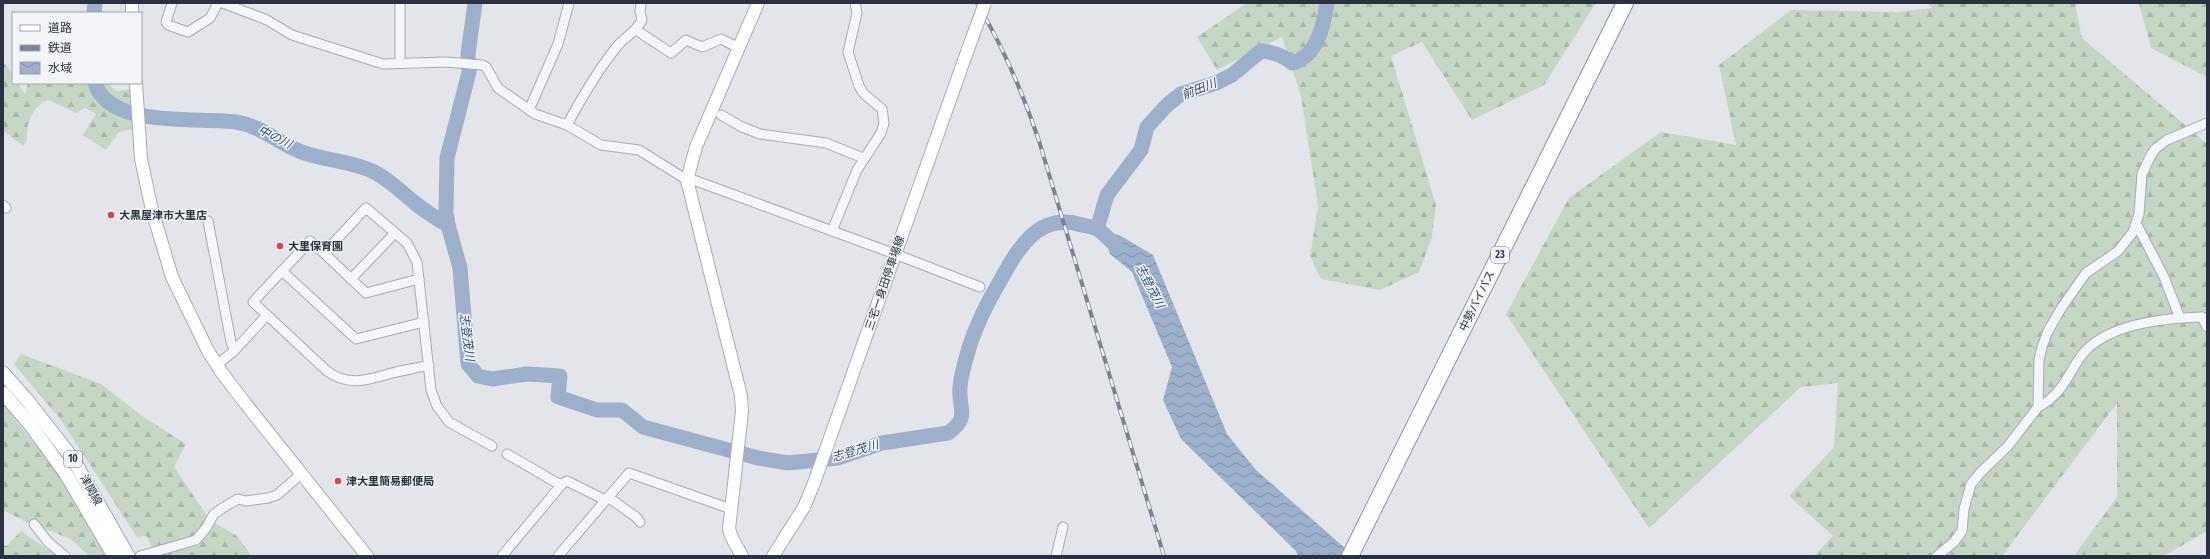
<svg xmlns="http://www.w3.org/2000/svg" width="2210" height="559" viewBox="0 0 2210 559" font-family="'Fira Sans Condensed','Noto Sans JP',sans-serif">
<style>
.forest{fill:url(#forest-firs)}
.water{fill:url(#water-waves)}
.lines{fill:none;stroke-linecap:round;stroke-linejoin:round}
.river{stroke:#9eafcb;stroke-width:15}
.street-casing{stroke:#a8abb5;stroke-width:11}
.secondary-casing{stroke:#a8abb5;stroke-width:14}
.primary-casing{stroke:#a2a8b7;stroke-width:15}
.highway-casing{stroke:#8a91a2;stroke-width:18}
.street{stroke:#f5f6f9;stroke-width:9}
.secondary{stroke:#fff;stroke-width:12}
.primary{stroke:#fff;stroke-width:13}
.highway{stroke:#fff;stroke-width:16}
.rail-casing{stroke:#7c8395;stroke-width:4}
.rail{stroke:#f2f4f8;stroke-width:2.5;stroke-dasharray:8;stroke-linecap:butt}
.secondary-bridge-casing{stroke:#a8abb5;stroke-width:14;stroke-linecap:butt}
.secondary-bridge{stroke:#fff;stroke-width:12}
.poi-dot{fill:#cf4850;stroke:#f2f4f8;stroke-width:1.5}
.labels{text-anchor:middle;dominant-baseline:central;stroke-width:3;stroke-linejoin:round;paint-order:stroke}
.shield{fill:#f2f4f8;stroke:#666c79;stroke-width:1}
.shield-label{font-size:10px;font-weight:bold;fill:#2a3143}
.poi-label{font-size:11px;font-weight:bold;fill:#2a3143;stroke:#f2f4f8;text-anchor:start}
.street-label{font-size:11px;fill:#2a3143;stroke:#f2f4f8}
.water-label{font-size:12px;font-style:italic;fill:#344c77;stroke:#f2f4f8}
</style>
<defs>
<pattern id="forest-firs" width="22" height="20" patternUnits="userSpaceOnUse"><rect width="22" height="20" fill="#c6d5c4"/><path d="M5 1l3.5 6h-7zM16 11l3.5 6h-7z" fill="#aab7aa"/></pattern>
<pattern id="water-waves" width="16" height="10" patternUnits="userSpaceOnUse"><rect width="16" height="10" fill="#9eafcb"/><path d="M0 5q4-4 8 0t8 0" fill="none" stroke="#818fa6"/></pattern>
</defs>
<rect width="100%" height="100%" fill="#e3e5eb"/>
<g class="forest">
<polygon points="1247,3 1596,3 1544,85 1472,120 1422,42 1391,56 1436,205 1432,237 1419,272 1380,290 1321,279 1310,256 1318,206 1301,96 1282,37 1217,70 1197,37"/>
<polygon points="1927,3 2075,3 2082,38 2206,143 2207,138 2207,531 2164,556 2074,556 2117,497 2117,403 2002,556 1814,556 1833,536 1789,496 1834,447 1838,383 1801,387 1649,528 1506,314 1569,198 1661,132 1736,145 1719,65 1791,10 1898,12 1933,8"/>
<polygon points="2139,3 2207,3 2207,77 2151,48"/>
<path d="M3,62L13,74V83H18L25,94L28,83H108L116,91L131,89L133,129L119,132L106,150L83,135L96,114L85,108L76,113L49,100C32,105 26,124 27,140L23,146L3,130Z"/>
<polygon points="21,354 101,384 142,416 186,444 174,467 210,520 237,536 252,556 146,556 152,547 146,536 137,537 61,420 14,364"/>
<polygon points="3,404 66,484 104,554 103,556 89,556 71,539 26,522 3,510"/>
<polygon points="21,531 56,555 57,556 3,556 3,545 7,546"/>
</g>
<polygon class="water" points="1101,229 1121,236 1153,255 1227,434 1256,470 1354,556 1298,556 1296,551 1181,439 1163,400 1172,367 1132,272 1110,254"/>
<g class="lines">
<g class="river">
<path d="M475,3L468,54L469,72L447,158L446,212L448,225L460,268L468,364L478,376L492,379L527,374L560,376L558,397L597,410H622L643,427L758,458L788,463L838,458L882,443L948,433C971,417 958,409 960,387C961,376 964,365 967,355C974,329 986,305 999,283C1017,250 1038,211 1082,225C1087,226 1093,227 1097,229C1104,233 1111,241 1117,247"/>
<polyline points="94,13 95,3"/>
<path d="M95,83C109,129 198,117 236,122C261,126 277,142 299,151C323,161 350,160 374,172C390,180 401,192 415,203C425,211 437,219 448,225"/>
<path d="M1097,229L1107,195L1141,150L1147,127L1167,105L1181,94L1216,83L1232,75L1261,51C1273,52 1283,55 1292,63C1317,57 1324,25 1327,3"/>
</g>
<defs>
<g id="street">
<polyline points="172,3 166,22 168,25 188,32 210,18 218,3"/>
<polyline points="223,3 267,20 292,35 383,64 446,62 482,65 486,67 498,88 535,114 567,125 601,145 639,150 687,180"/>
<polyline points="636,30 671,53 686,40 702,47 721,39 739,48"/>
<polyline points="400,63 400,3"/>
<polyline points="529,110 558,44 569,3"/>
<polyline points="721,115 742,127 760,134 826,143 863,158"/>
<path d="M567,125C581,99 596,73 615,49C623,37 633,36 642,20L640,12L641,3"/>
<polyline points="688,178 895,254 980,287"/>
<polyline points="3,205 6,208"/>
<polyline points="208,221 231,342 235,350"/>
<polyline points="2137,225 2164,277 2180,318"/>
<polyline points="832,231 857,170 881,133 884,123 882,109 864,94 859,86 848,52 857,13 855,3"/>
<polyline points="395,233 351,279 366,293 419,279"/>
<polyline points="324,253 351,279"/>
<polyline points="282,271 356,339 424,322"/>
<polyline points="2202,317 2207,327"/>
<polyline points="217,365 235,350 267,315"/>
<path d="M429,365C417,368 404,370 392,373C369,380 348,387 327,371L253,302L310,241L324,253L366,208L407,243L417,262L431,390L437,406L449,422L492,446"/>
<path d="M2038,407C2060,396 2066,379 2079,359C2102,324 2163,318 2202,317"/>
<polyline points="507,454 557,483 562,484 567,481 605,500"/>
<polyline points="608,497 636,517 640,522"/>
<polyline points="34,524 48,542 65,556"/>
<polyline points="140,556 196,540 206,528 214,514 224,507 238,499 246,501 268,498 277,495 301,474"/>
<polyline points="502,556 562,484"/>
<polyline points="558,556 629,473 731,509"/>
<polyline points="1056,556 1063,527"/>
<polyline points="1937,556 1954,542 1962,531 1964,509 1971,484 1981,472 2008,446 2038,407 2039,360 2042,347 2048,331 2062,307 2086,273 2118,251 2133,232 2139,214 2142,174 2150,157 2155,149 2167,140 2207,123"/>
</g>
<g id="secondary">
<polyline points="132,3 132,13"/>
<polyline points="136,83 141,159 152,210 172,277 208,351 222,373 245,403 367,556"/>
<polyline points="742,556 732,538 729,529 742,411 741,396 687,180 696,147 758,3"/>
<polyline points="773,556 804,507 814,483 968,49"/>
</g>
<g id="primary">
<polyline points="3,373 27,400 73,459 128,556"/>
<polyline points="3,393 29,423 66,474 114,556"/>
</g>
<polyline id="highway" points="1350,556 1625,3"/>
</defs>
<use href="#street" class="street-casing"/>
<use href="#secondary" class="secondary-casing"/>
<use href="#primary" class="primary-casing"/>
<use href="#highway" class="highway-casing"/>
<use href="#street" class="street"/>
<use href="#secondary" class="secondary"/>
<use href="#primary" class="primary"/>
<use href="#highway" class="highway"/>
<defs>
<path id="rail" d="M977,3C1003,47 1023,93 1039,141L1164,556"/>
</defs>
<use href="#rail" class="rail-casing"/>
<use href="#rail" class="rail"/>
<defs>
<polyline id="secondary-bridge" points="968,49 985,3"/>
</defs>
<use href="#secondary-bridge" class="secondary-bridge-casing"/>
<use href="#secondary-bridge" class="secondary-bridge"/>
</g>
<g class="poi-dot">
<circle cx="111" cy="215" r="4"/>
<circle cx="280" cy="246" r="4"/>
<circle cx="338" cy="481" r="4"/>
</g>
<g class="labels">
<g class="shield">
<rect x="1491" y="247" width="18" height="16" rx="3"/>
<rect x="64" y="451" width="18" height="16" rx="3"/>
</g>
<g class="shield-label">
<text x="1500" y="255">23</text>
<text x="73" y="459">10</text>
</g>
<g class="poi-label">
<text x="119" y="215">大黒屋津市大里店</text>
<text x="288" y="246">大里保育園</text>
<text x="346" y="481">津大里簡易郵便局</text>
</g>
<g class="street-label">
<text transform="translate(885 283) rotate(-71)">三宅一身田停車場線</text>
<text transform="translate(1477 301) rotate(-64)">中勢バイパス</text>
<text transform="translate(91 490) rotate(61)">津関線</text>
</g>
<g class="water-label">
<text transform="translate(1199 89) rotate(-21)">前田川</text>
<text transform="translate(275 137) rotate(27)">中の川</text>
<text transform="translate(1150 286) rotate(62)">志登茂川</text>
<text transform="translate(467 337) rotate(83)">志登茂川</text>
<text transform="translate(855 451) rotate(-16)">志登茂川</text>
</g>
</g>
<rect width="2210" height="559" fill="none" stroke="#2a3143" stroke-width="8"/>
<rect x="12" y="12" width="130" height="72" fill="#f2f4f8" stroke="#a2a6b0"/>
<rect x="20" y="25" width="20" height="6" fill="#ffffff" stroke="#a2a6b0"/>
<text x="48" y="32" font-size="12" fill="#2a3143">道路</text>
<rect x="20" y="45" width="20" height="6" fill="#7c8395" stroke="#a2a6b0"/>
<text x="48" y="52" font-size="12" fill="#2a3143">鉄道</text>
<rect x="20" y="62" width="20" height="12" fill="url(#water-waves)" stroke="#a2a6b0"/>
<text x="48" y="72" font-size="12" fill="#2a3143">水域</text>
</svg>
